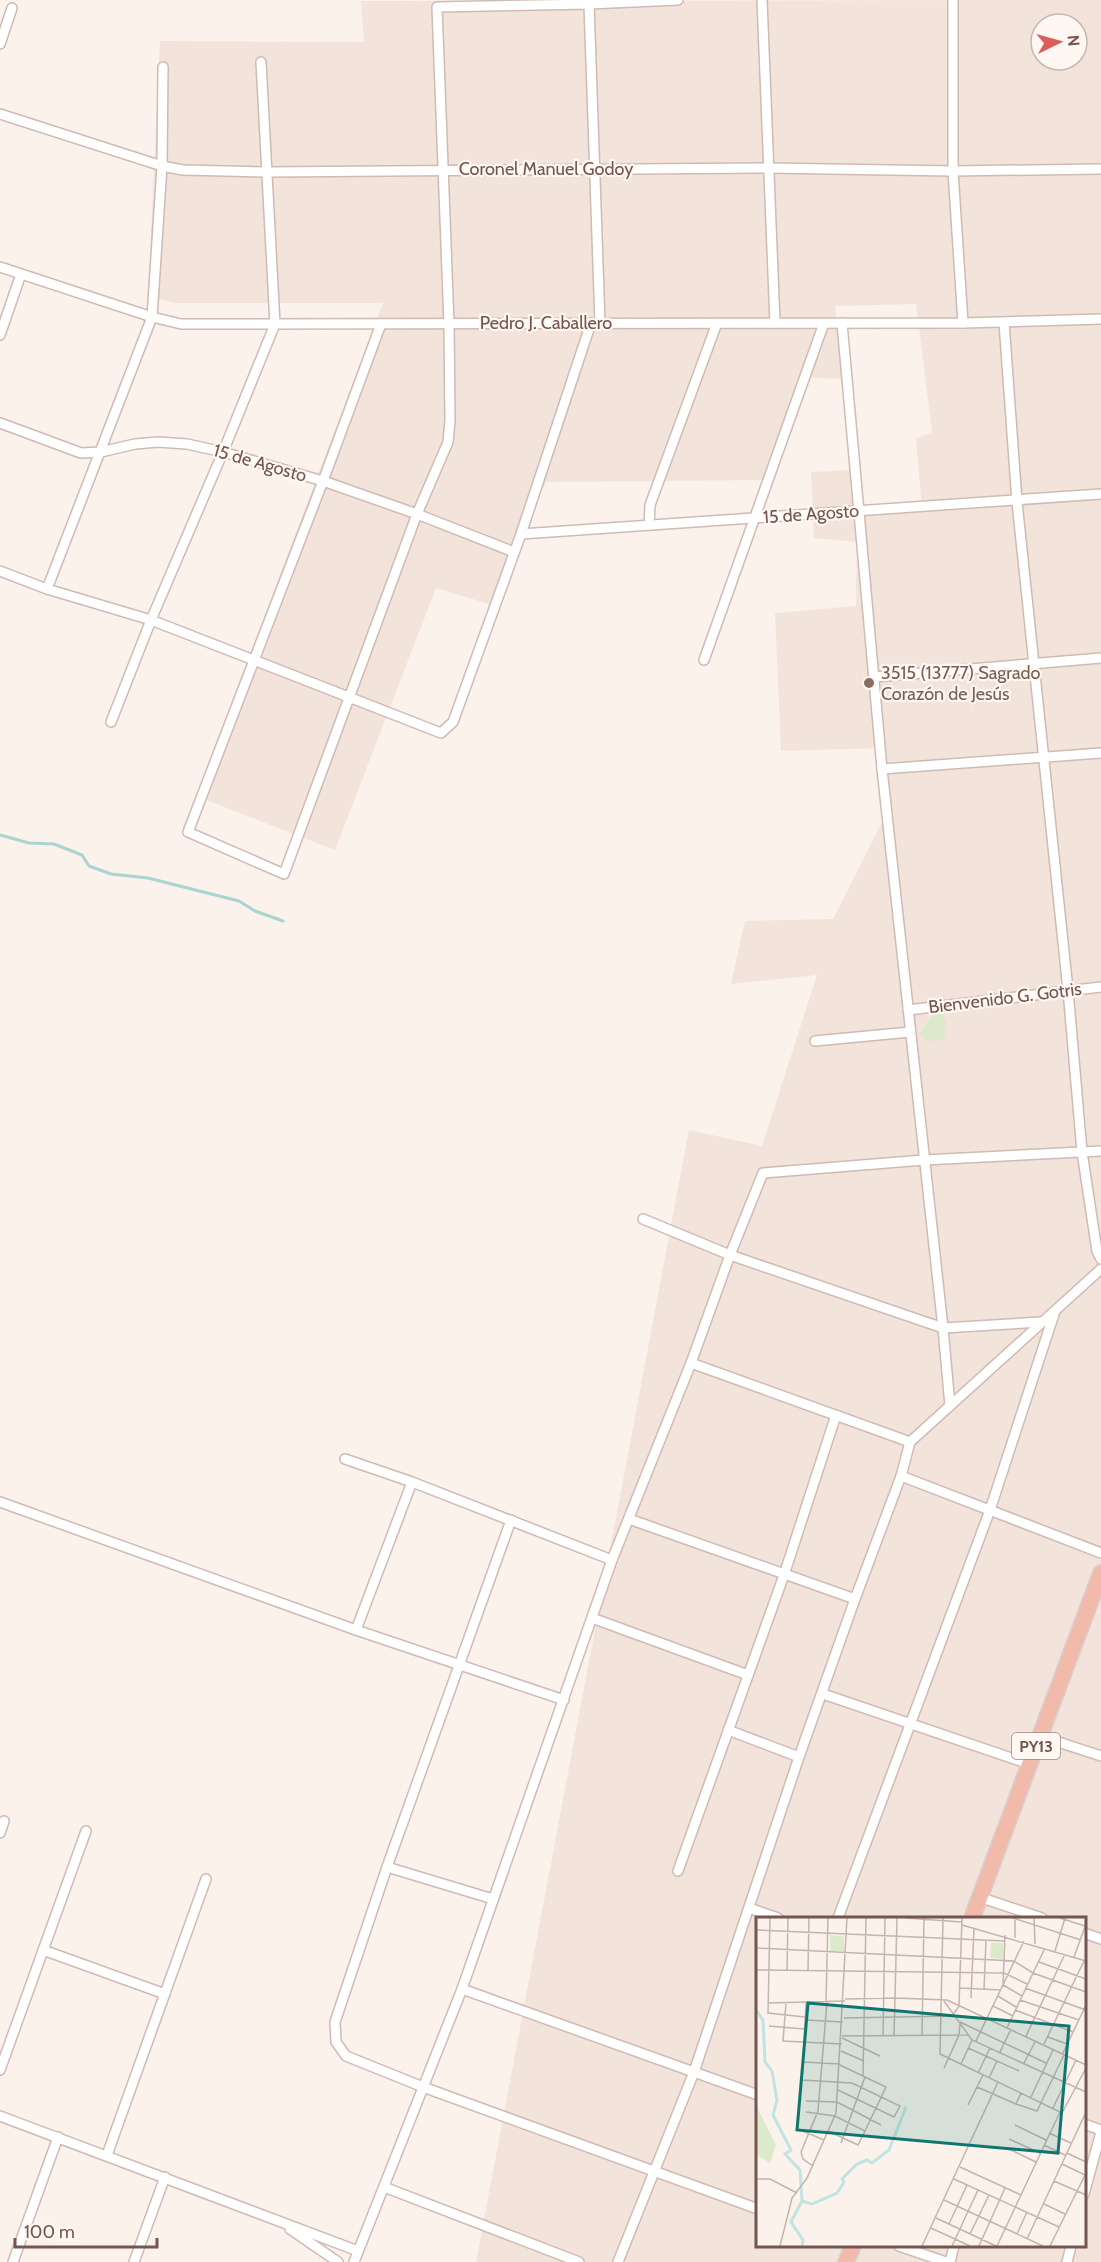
<svg xmlns="http://www.w3.org/2000/svg" width="1101" height="2262" viewBox="0 0 1101 2262" font-family="Cabin,sans-serif">
<style>
.residential{fill:#f2e3db;fill-rule:evenodd}
.green{fill:#dde9cb}
.lines{fill:none;stroke-linecap:round;stroke-linejoin:round}
.stream{stroke:#a8d5d2;stroke-width:3}
.minor-casing{stroke:#cfbbb4;stroke-width:12}
.trunk-casing{stroke:#d8cfce;stroke-width:18}
.minor{stroke:#fff;stroke-width:9}
.trunk{stroke:#f2baaa;stroke-width:15}
.education-dot{fill:#8d6e63;stroke:#fef7f2;stroke-width:2}
.labels{text-anchor:middle;dominant-baseline:central;stroke-width:4.5;stroke-linejoin:round;paint-order:stroke}
.shield{fill:#fef7f2;stroke:#9e8681;stroke-width:1.5}
.shield-label{font-size:16px;font-weight:bold;fill:#755550}
.street-label{font-size:18px;fill:#755550;stroke:#fef7f2}
.education-label{font-size:18px;fill:#785e54;stroke:#fef7f2;text-anchor:start}
.inset-river{fill:none;stroke:#c1e4e2;stroke-width:3}
.inset-road{fill:none;stroke:#c5b3ae;stroke-width:1.5}
.view{fill:#0f766e;fill-opacity:0.15;stroke:#0f766e;stroke-width:3}
.inset-edge{fill:none;stroke:#755550;stroke-width:3}
</style>
<rect width="100%" height="100%" fill="#fbf2ec"/>
<path class="residential" d="M1101,0V2262H476L689,1130L762,1146L817,975L731,984L745,921L833,919L884,819L879,748L781,751L775,613L856,606L857,542L814,538L811,472L855,470L857,507L922,508L916,439L932,432L916,304L835,306L842,379L801,377L762,480L546,482L489,604L436,588L335,850L196,796L383,303H177L148,297L160,41L364,42L361,1ZM1041,24H1077V60H1041ZM758,1918H1084V2246H758Z"/>
<polygon class="green" points="942,1013 946,1023 946,1040 926,1041 920,1033 933,1014"/>
<g class="lines">
<polyline class="stream" points="0,835 29,843 54,844 82,855 89,866 111,874 148,878 239,901 255,911 283,921"/>
<defs>
<g id="minor">
<polyline points="762,0 775,323"/>
<polyline points="953,0 953,171 963,323"/>
<polyline points="589,4 600,323"/>
<polyline points="0,44 12,8"/>
<polyline points="0,114 162,166 183,170 267,172 767,168 953,171 1101,169"/>
<polyline points="0,267 152,317 181,324 963,323 1101,319"/>
<polyline points="1004,322 1017,502 1068,990 1082,1152 1097,1251 1101,1259"/>
<polyline points="842,323 882,769 943,1328 950,1406"/>
<polyline points="381,324 323,481 188,832 284,874 417,514 448,442 450,421 449,324 437,7 589,4 678,0"/>
<polyline points="0,335 21,274"/>
<polyline points="0,423 81,453 101,452 135,444 158,442 187,444 223,452 323,481 417,514 514,552"/>
<polyline points="649,525 650,505 717,323"/>
<polyline points="521,534 1101,494"/>
<polyline points="0,571 47,589 152,317 162,166 163,67"/>
<polyline points="47,589 151,620 441,733 453,722 521,534 591,323"/>
<polyline points="704,660 824,323"/>
<polyline points="874,677 1101,658"/>
<polyline points="111,722 151,620 223,452 275,324 261,62"/>
<polyline points="882,769 1101,753"/>
<polyline points="908,1010 1101,987"/>
<polyline points="815,1041 910,1032"/>
<polyline points="643,1219 730,1255 943,1328 1041,1322"/>
<polyline points="691,1363 910,1442"/>
<polyline points="345,1459 412,1482 612,1560"/>
<polyline points="901,1476 1101,1553"/>
<polyline points="0,1502 356,1630 564,1700"/>
<polyline points="629,1519 855,1599"/>
<polyline points="592,1618 748,1675"/>
<polyline points="356,1630 412,1482"/>
<polyline points="823,1694 1029,1764"/>
<polyline points="728,1730 799,1757"/>
<polyline points="1040,1736 1101,1756"/>
<polyline points="0,1833 4,1821"/>
<polyline points="387,1867 511,1520"/>
<polyline points="678,1871 784,1575 836,1415"/>
<polyline points="979,1897 1042,1918"/>
<polyline points="493,1899 387,1867 335,2022 336,2042 346,2056 423,2087 758,2209"/>
<polyline points="749,1908 778,1918"/>
<polyline points="838,1918 990,1510 1055,1311"/>
<polyline points="1084,1933 1101,1939"/>
<polyline points="43,1950 165,1994"/>
<polyline points="462,1989 758,2095"/>
<polyline points="0,2070 86,1831"/>
<polyline points="0,2116 358,2251"/>
<polyline points="1084,2124 1101,2130"/>
<polyline points="107,2155 206,1879"/>
<polyline points="384,2187 579,2262"/>
<polyline points="1084,2194 1101,2132"/>
<polyline points="290,2229 338,2262"/>
<polyline points="899,2246 946,2262"/>
<polyline points="13,2262 58,2137"/>
<polyline points="134,2262 165,2177"/>
<polyline points="354,2262 462,1989 612,1560 691,1363 730,1255 763,1173 924,1160 1101,1151"/>
<polyline points="618,2262 694,2072 799,1757 855,1599 901,1476 910,1442 1101,1269"/>
<polyline points="950,2262 954,2246"/>
<polyline points="1067,2262 1071,2246"/>
</g>
<g id="trunk">
<polyline points="972,1918 1101,1573"/>
<polyline points="846,2262 853,2246"/>
</g>
</defs>
<use href="#minor" class="minor-casing"/>
<use href="#trunk" class="trunk-casing"/>
<use href="#minor" class="minor"/>
<use href="#trunk" class="trunk"/>
</g>
<circle class="education-dot" cx="869" cy="683" r="6"/>
<g class="labels">
<rect class="shield" x="1012" y="1733" width="48" height="26" rx="4.5"/>
<g class="shield-label">
<text x="1036" y="1746">PY13</text>
</g>
<g class="street-label">
<text x="546" y="169">Coronel Manuel Godoy</text>
<text x="546" y="323">Pedro J. Caballero</text>
<text transform="translate(260 463) rotate(16)">15 de Agosto</text>
<text transform="translate(811 514) rotate(-4)">15 de Agosto</text>
<text transform="translate(1005 998) rotate(-7)">Bienvenido G. Gotris</text>
</g>
<g class="education-label">
<text x="881" y="673">3515 (13777) Sagrado<tspan x="881" dy="21">Corazón de Jesús</tspan></text>
</g>
</g>
<g transform="translate(756 1917)">
<rect width="330" height="330" fill="#fbf2ec"/>
<path d="M74,18L88,19V34H74ZM235,26H247V42L234,41ZM0,188L20,228L14,246L0,237Z" fill="#dde9cb"/>
<path class="inset-river" d="M0,93L7,103L9,145L16,154L21,183L17,198L35,233L29,237L44,253L46,284L35,305L47,323L46,329M46,284L56,287L81,276L88,265L86,262L101,247L111,243L116,246L133,233L150,190"/>
<path class="inset-road" d="M14,1L12,96L49,100M141,1L139,81L191,83L330,148M150,1L206,5M187,1L184,137L306,196M257,1L325,23M259,1V21M278,1L279,27M304,1L329,9M206,8L330,44M0,13L249,24M249,18L247,68L266,79M0,31L258,44L277,56L330,75M299,34L309,1M318,40L330,7M283,45L330,62M0,53L248,56L271,67M31,53L32,1M52,53L53,1M204,71L245,73M269,71L330,93M228,72L230,24M242,79L260,90M215,81L218,11M89,82L139,81L138,119M264,83L323,103M188,84L216,123L330,175M70,85L72,1M12,86L89,84M30,86L27,124L86,127M50,86L46,163L96,166L144,189L138,200L82,173M203,88L206,1M237,89L257,99M259,93L317,115M88,101L196,99L204,88M49,103L87,105M204,105L290,146M13,109L48,112M251,111L289,31M86,119L212,118M127,119L129,1M166,119L168,1M270,119L309,37M292,120L311,127M86,121L124,139M220,124L268,24M288,127L328,44M212,131L263,154M85,134L108,144M244,135L255,112M307,136L330,88M47,145L84,147M268,146L279,125M205,147L216,123M84,148L130,170L109,214M188,151L203,118L204,107M222,156L234,131M107,159L110,1M233,161L241,144M221,170L260,187M265,176L260,187L281,194L308,138M275,180L297,133M50,184L81,185L125,208M212,188L227,158M297,191L320,143M50,195L79,199L109,214L102,228L72,214M306,196L330,151M259,208L290,223M42,212L68,223M293,216L315,226M253,222L284,236M85,226L109,160M288,228L309,238M251,231L280,245M311,236L330,245M306,247L329,258M57,249L47,242L45,235L62,194L71,85M204,250L265,278M0,262H14L41,276M198,262L303,310M298,264L330,278M188,283L287,329M288,287L309,297M180,301L240,329M193,307L211,268M175,311L214,329M214,317L233,278M261,317L271,295M271,322L330,195M24,329L36,281L51,261L80,196L91,1M166,329L242,165M196,329L222,273M223,329L249,271M241,329L304,195M294,329L330,256"/>
<path class="view" d="M52,86L313,109L302,236L41,213Z"/>
<rect width="330" height="330" class="inset-edge"/>
</g>
<g transform="translate(1059 42) rotate(85)"><circle r="28" fill="#fef7f2" stroke="#c7b6b1" stroke-width="1.5"/>
<path d="M0-4.5L10 22L0 15L-10 22Z" fill="#da5d5c"/>
<text y="-9" font-size="16" font-weight="bold" text-anchor="middle" fill="#755550">N</text>
</g>
<path d="M15 2238v9h142v-9" fill="none" stroke="#755550" stroke-width="3"/>
<text x="24" y="2238" font-size="18" fill="#755550" stroke="#fef7f2" stroke-width="4.5" paint-order="stroke">100 m</text>
</svg>
